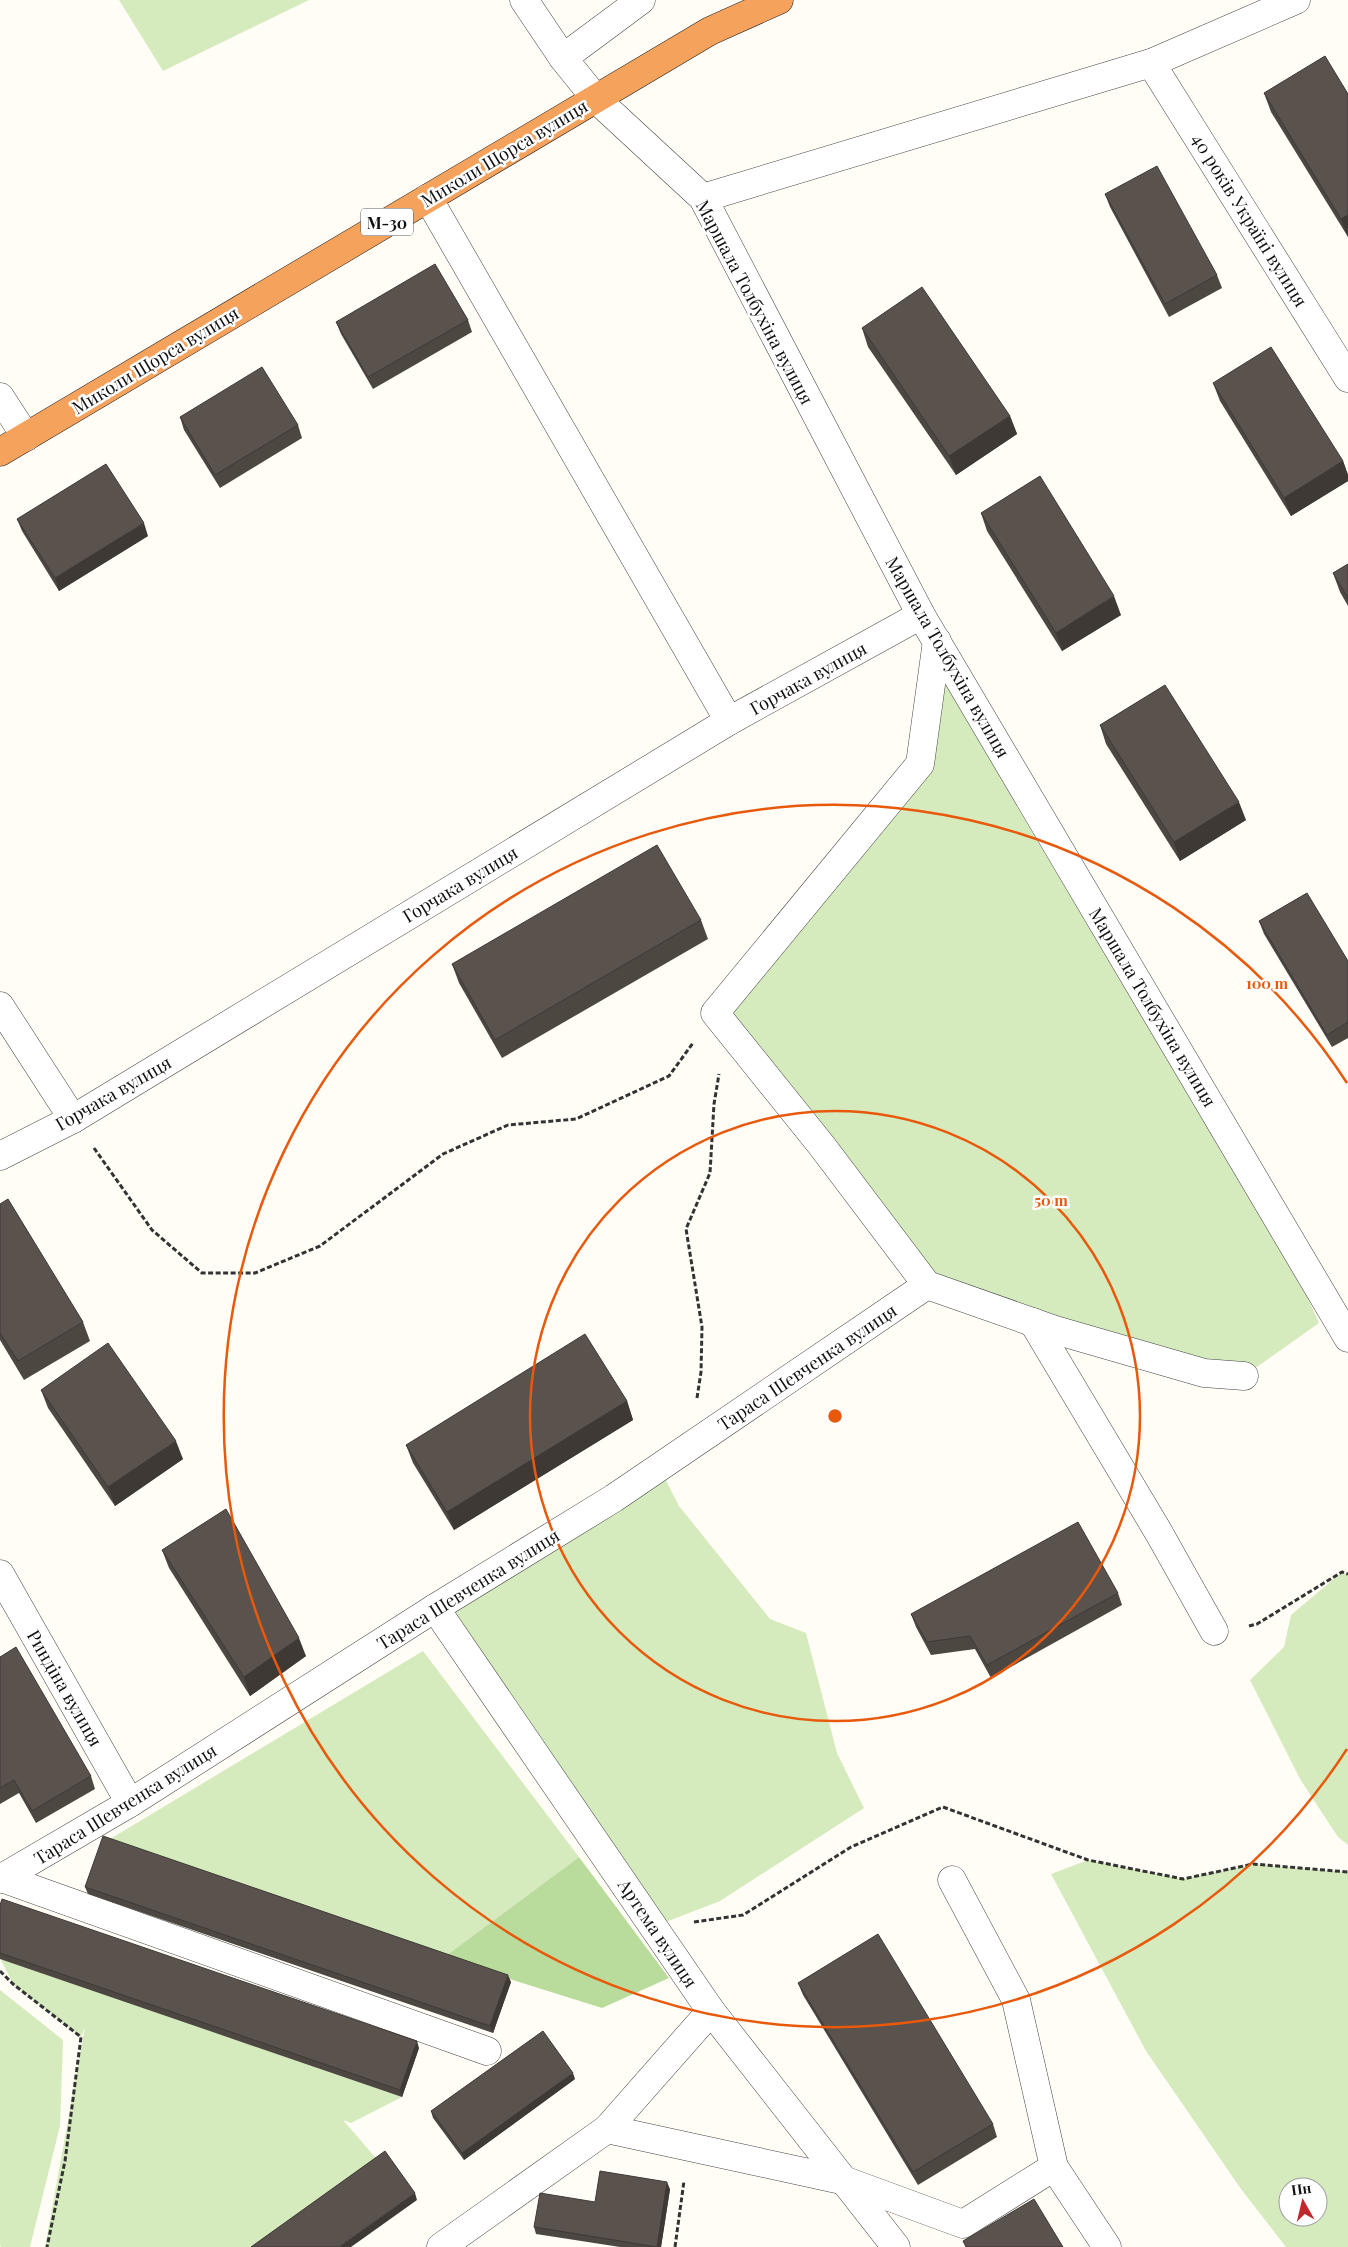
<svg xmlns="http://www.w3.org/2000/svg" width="1348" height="2247" viewBox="0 0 1348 2247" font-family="'Playfair Display',serif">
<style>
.green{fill:#d5ebbd;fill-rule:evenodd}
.forest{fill:#b9dc9c}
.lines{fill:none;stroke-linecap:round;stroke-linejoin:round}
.minor-casing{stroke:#444;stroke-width:29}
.highway-casing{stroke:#222;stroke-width:29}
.path{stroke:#333;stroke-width:3;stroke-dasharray:5 2.5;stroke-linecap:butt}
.minor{stroke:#fff;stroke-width:28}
.highway{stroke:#f5a25d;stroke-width:28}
.wall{fill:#4d4742}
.shaded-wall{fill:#3f3936}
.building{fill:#5a524d;stroke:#3f3936}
.ring{fill:none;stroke:#e8590c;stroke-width:2.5}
.labels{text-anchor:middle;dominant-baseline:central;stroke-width:5;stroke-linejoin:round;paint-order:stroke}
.shield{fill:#fff;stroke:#585858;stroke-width:1}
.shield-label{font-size:16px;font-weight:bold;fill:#111}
.street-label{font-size:18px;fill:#111;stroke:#fff}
.centre{fill:#e8590c;stroke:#fff;stroke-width:2.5}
.ring-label{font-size:15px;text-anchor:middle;font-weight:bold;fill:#e8590c;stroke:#fff;stroke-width:5;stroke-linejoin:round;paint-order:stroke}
</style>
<rect width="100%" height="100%" fill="#fffdf5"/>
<g class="green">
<polygon points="119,0 309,0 163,71"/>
<polygon points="937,641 1259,1188 1319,1323 1244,1376 927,1285 715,1013 920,764"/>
<polygon points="659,1467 679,1506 770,1619 806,1633 837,1753 864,1808 720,1901 653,1927 435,1608"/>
<polygon points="1342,1572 1348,1575 1348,1845 1338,1837 1300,1779 1250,1680 1284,1647 1291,1615"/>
<polygon points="423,1651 579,1857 443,1958 105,1842"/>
<path d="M1088,1860L1183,1879L1253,1864L1348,1872V2247H1286L1241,2189L1146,2051L1051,1874ZM1288,2187H1318V2217H1288Z"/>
<polygon points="0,1958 402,2097 351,2123 343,2120 381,2164 264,2247 45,2247 85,2027 81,2037 13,1984"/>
<polygon points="0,1990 63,2040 60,2126 30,2247 1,2247 0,2245"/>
</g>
<polygon class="forest" points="579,1857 669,1978 602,2008 443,1958"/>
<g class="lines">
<defs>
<g id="minor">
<polyline points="524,0 563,58 596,99 703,198 921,615 1348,1338"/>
<polyline points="563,58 641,0"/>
<polyline points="1151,63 1348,378"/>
<polyline points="428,198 729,721"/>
<polyline points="703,198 1151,63 1296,0"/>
<polyline points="0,397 26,437"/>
<polyline points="937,641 920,764 715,1013 822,1146 927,1285 1055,1330 1204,1373 1244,1376"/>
<polyline points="0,1006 73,1119"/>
<polyline points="0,1156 73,1119 729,721 921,615"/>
<polyline points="1033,1322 1159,1533 1214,1631"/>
<polyline points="0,1574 130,1803"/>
<polyline points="435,1608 711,2011 896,2247"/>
<polyline points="2,1878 487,2051"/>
<polyline points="0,1879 130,1803 435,1608 614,1498 927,1285"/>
<polyline points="607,2129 711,2011"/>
<polyline points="1054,2167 1107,2247"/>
<polyline points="441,2247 607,2129 846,2181 963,2224 1054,2167 1016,2000 952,1880"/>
</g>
<polyline id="highway" points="0,452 710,31 779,0"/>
</defs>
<use href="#minor" class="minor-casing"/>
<use href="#highway" class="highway-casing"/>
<g class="path">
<polyline points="94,1148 152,1230 202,1273 255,1273 320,1246 443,1154 508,1125 576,1119 669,1076 693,1043"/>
<polyline points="697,1398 701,1372 702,1327 686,1229 710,1173 714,1104 719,1074"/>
<polyline points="1249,1626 1257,1624 1342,1572 1348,1574"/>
<polyline points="694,1922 743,1915 851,1847 943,1807 1088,1860 1183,1879 1253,1864 1348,1872"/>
<polyline points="0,1971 13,1984 81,2037 65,2161 47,2247"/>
<polyline points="675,2247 684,2181"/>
</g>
<use href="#minor" class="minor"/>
<use href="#highway" class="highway"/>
</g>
<g class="wall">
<polygon points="1264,93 1348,94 1348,237 1271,112"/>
<polygon points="1105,194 1217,275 1222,288 1169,317 1110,207"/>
<polygon points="468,320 472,332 373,389 341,334 336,322"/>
<polygon points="862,328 1010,416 1017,434 956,475 868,347"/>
<polygon points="1213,383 1343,461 1348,475 1348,481 1291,516 1220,401"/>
<polygon points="180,417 298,425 302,438 220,488 184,430"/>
<polygon points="981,513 1121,615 1062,651 987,531"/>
<polygon points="17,519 148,536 59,591 22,531"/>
<polygon points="1348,564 1348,606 1340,592 1333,573"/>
<polygon points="1100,725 1246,820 1180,861 1106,744"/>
<polygon points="701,920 708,939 502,1058 459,983 452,964"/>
<polygon points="1259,921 1348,961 1348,1038 1332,1047 1264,934"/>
<polygon points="0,1204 83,1322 90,1341 24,1380 0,1340"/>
<polygon points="41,1390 183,1459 115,1506 48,1408"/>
<polygon points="627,1401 633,1420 454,1530 413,1463 406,1445"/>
<polygon points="162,1550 306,1656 250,1696 169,1568"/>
<polygon points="1118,1593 1122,1605 991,1678 975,1649 931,1655 916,1627 911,1614"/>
<polygon points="0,1657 91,1776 95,1789 36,1823 19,1793 0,1804"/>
<polygon points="85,1887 511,1982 493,2033 88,1894"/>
<polygon points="0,1905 419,2048 402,2097 0,1959"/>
<polygon points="798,1983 993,2124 997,2137 918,2185 803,1995"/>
<polygon points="575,2079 464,2160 433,2118 431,2111"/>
<polygon points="670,2189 661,2247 620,2247 536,2234 534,2227 595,2202"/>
</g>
<g class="shaded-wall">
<polygon points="1348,215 1348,237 1341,219"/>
<polygon points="1010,416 1017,434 956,475 949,456"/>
<polygon points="1343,461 1348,475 1348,481 1291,516 1284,498"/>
<polygon points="144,523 148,536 59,591 55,578"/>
<polygon points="1114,596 1121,615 1062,651 1056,633"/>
<polygon points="1239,802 1246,820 1180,861 1174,842"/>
<polygon points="627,1401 633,1420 454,1530 447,1512"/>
<polygon points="176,1441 183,1459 115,1506 108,1487"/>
<polygon points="299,1638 306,1656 250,1696 244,1677"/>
<polygon points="508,1975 511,1982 493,2033 490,2026"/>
<polygon points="417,2041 419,2048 402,2097 400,2090"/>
<polygon points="573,2073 575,2079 464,2160 462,2153"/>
<polygon points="667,2182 670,2189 661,2247 657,2247"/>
<polygon points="415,2193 417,2200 351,2247 339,2247"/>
</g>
<g class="building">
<polygon points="1325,56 1348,94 1348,215 1341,219 1264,93"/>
<polygon points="1157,166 1217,275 1165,304 1105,194"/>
<polygon points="435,264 468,320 368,377 336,322"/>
<polygon points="922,287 1010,416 949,456 862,328"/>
<polygon points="1271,347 1343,461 1284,498 1213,383"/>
<polygon points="262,367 298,425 215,475 180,417"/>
<polygon points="106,464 144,523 55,578 17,519"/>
<polygon points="1040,476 1114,596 1056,633 981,513"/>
<polygon points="1348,564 1348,598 1333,573"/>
<polygon points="1165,685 1239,802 1174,842 1100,725"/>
<polygon points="657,845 701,920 495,1040 452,964"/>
<polygon points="1307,893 1348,961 1348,1022 1327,1035 1259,921"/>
<polygon points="8,1199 83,1322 18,1361 0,1333 0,1204"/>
<polygon points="585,1334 627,1401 447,1512 406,1445"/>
<polygon points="108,1343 176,1441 108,1487 41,1390"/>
<polygon points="226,1509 299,1638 244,1677 162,1550"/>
<polygon points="1078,1522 1118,1593 987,1665 970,1636 927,1642 911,1614"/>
<polygon points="16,1647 91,1776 32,1811 14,1780 0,1788 0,1657"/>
<polygon points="103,1836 508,1975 490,2026 85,1887"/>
<polygon points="2,1899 417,2041 400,2090 0,1953 0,1905"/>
<polygon points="878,1934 993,2124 913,2172 798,1983"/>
<polygon points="543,2031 573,2073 462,2153 431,2111"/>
<polygon points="385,2151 415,2193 339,2247 251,2247"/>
<polygon points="600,2171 667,2182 657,2247 534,2227 540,2193 595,2202"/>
<polygon points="1034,2199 1063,2247 966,2247 963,2241"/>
</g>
<g class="ring">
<circle cx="835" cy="1416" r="305"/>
<path d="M1347 1749A611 611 0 1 1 1347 1083"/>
</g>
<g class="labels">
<rect class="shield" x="361" y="208.5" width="52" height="27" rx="4"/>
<g class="shield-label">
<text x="387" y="222">М-30</text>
</g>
<g class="street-label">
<text transform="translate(504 153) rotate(-31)">Миколи Щорса вулиця</text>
<text transform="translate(1250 220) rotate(58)">40 років Україні вулиця</text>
<text transform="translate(755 302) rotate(62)">Маршала Толбухіна вулиця</text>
<text transform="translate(155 360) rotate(-31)">Миколи Щорса вулиця</text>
<text transform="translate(948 657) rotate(60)">Маршала Толбухіна вулиця</text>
<text transform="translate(808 678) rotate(-29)">Горчака вулиця</text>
<text transform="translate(460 884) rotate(-31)">Горчака вулиця</text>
<text transform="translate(1153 1007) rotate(59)">Маршала Толбухіна вулиця</text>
<text transform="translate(113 1093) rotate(-30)">Горчака вулиця</text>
<text transform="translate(807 1367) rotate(-34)">Тараса Шевченка вулиця</text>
<text transform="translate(468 1589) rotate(-32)">Тараса Шевченка вулиця</text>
<text transform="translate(65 1688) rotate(60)">Риндіна вулиця</text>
<text transform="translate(125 1804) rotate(-32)">Тараса Шевченка вулиця</text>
<text transform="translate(658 1933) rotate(56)">Артема вулиця</text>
</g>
</g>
<circle cx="835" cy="1416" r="8" class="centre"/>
<g class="ring-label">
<text x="1267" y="989">100 m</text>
<text x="1051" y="1206">50 m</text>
</g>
<g transform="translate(1303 2202) rotate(352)"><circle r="24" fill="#ffffff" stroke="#a0a0a0"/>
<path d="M0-4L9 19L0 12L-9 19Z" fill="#c4262e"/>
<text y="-8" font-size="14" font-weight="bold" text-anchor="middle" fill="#111111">Пн</text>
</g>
</svg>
